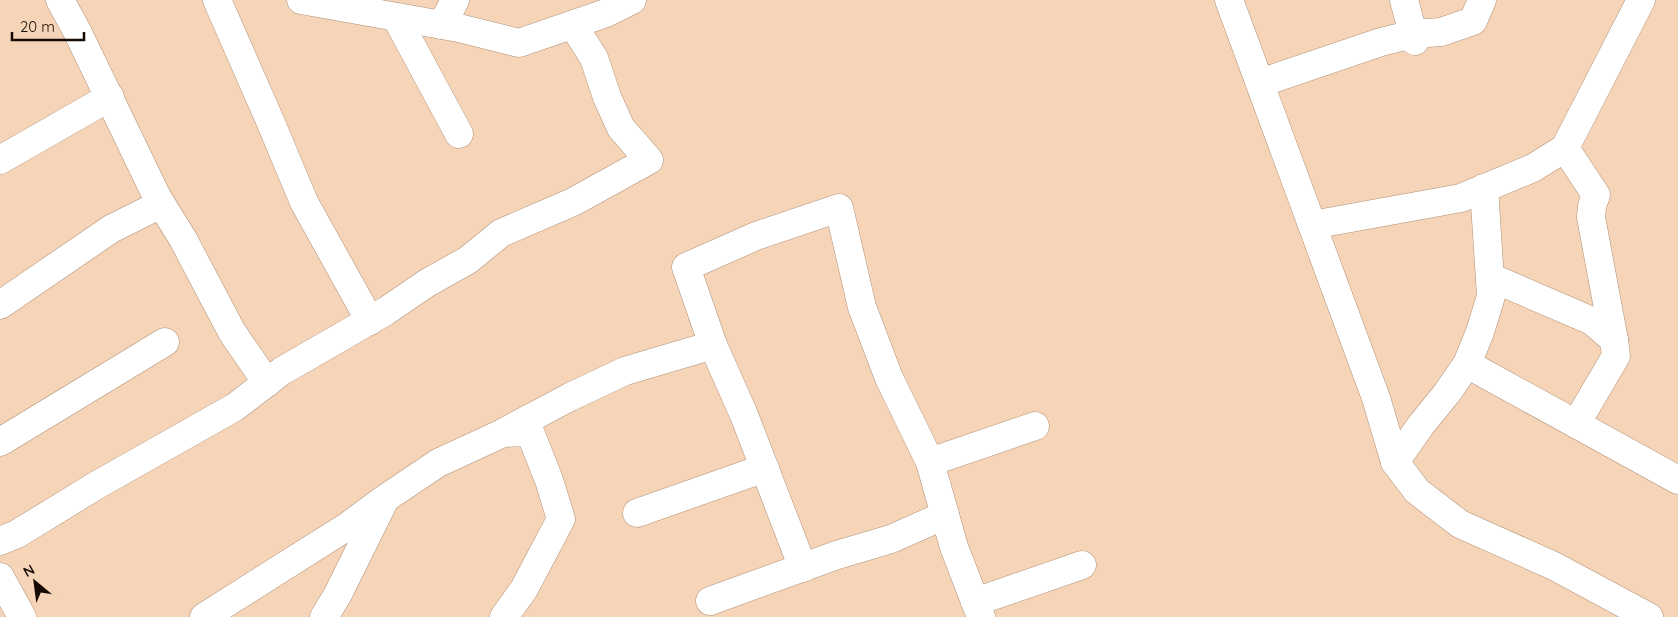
<svg xmlns="http://www.w3.org/2000/svg" width="1678" height="617" viewBox="0 0 1678 617" font-family="Quicksand,sans-serif">
<style>
.lines{fill:none;stroke-linecap:round;stroke-linejoin:round}
.minor-casing{stroke:#b19177;stroke-width:29}
.minor{stroke:#fff;stroke-width:28}
</style>
<rect width="100%" height="100%" fill="#f6d4b8"/>
<g class="lines">
<defs>
<g id="minor">
<polyline points="60,0 78,33 157,197 183,239 232,332 267,383"/>
<polyline points="217,0 271,123 304,202 370,321"/>
<polyline points="301,0 459,28 519,43 606,13 632,0"/>
<polyline points="1229,0 1376,398 1395,462 1417,491 1460,524 1554,566 1649,617"/>
<polyline points="1404,0 1415,41"/>
<polyline points="396,17 459,134"/>
<polyline points="442,25 455,0"/>
<polyline points="1260,83 1381,42 1413,34 1441,32 1473,21 1482,0"/>
<polyline points="1565,148 1596,195 1592,206 1591,217 1614,340"/>
<polyline points="0,160 110,97"/>
<polyline points="1312,225 1461,198 1533,168 1565,148 1641,0"/>
<polyline points="1490,277 1592,321 1614,340 1616,356 1576,424"/>
<polyline points="0,305 111,229 161,204"/>
<polyline points="1467,364 1678,480"/>
<polyline points="504,432 570,397 625,371 713,345"/>
<polyline points="0,442 165,342"/>
<polyline points="930,462 1035,426"/>
<polyline points="1395,462 1421,425 1447,393 1467,364 1480,332 1491,296 1484,188"/>
<polyline points="637,513 765,468"/>
<polyline points="0,541 17,534 97,485 235,407 282,371 386,311 427,283 468,260 501,233 573,202 649,160 621,128 607,97 594,58 573,25"/>
<polyline points="803,568 744,415 713,345 686,267 756,236 839,208 862,307 889,378 930,462 954,547 981,617"/>
<polyline points="0,577 22,617"/>
<polyline points="710,601 837,555 891,539 945,515"/>
<polyline points="975,602 1082,565"/>
<polyline points="204,617 348,526 386,498 438,463 503,433 530,432 549,480 561,519 524,589 504,617"/>
<polyline points="324,617 338,594 383,503"/>
</g>
</defs>
<use href="#minor" class="minor-casing"/>
<use href="#minor" class="minor"/>
</g>
<g transform="translate(35 582) rotate(331)" stroke="#f6d4b8" stroke-width="4" paint-order="stroke">
<path d="M0-4L9 19L0 12L-9 19Z" fill="#150a03"/>
<text y="-8" font-size="14" font-weight="bold" text-anchor="middle" fill="#150a03">N</text>
</g>
<path d="M12 32v8h72v-8" fill="none" stroke="#150a03" stroke-width="2.5"/>
<text x="20" y="32" font-size="15" fill="#150a03" stroke="#f6d4b8" stroke-width="4" paint-order="stroke">20 m</text>
</svg>
